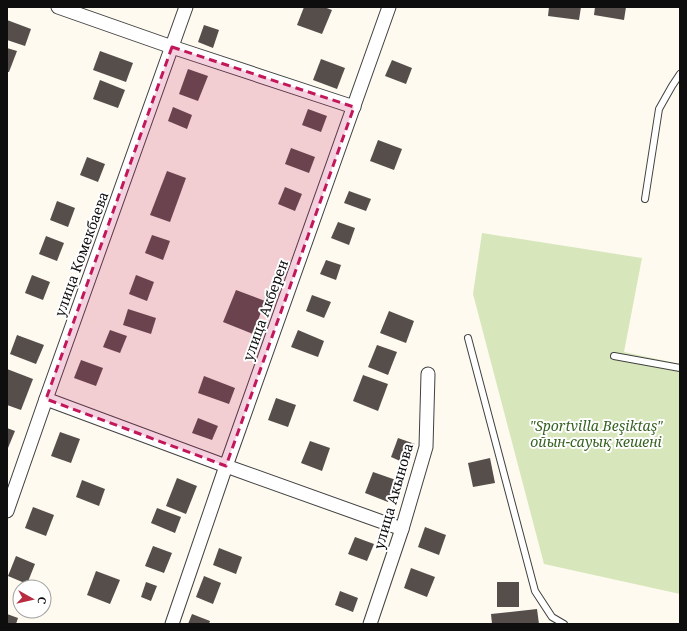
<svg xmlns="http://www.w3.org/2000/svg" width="687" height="631" viewBox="0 0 687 631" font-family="'Noto Serif',serif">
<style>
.green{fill:#d7e7bb}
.building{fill:#564e4b}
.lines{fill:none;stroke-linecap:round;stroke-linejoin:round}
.service-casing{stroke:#414141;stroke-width:8}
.minor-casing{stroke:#414141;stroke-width:15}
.service{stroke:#fff;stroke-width:6}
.minor{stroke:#fff;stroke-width:13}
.marked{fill:#c2185b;fill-opacity:0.2;stroke:#c2185b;stroke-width:3;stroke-dasharray:8 5;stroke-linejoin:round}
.labels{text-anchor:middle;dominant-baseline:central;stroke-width:4;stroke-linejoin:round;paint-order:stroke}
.street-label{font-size:14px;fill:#0e0e0e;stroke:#fff}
.park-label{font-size:14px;font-style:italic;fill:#366321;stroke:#fff}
</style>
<rect width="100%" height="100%" fill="#fefaf0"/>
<polygon class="green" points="482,233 642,258 624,352 680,364 680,594 544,564 473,294"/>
<g class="building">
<polygon points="304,7 324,7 332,10 322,34 297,25"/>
<polygon points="549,7 581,7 579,20 548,16"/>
<polygon points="595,7 626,7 624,20 594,15"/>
<polygon points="7,20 31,29 25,46 7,40"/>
<polygon points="204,25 219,30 213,48 198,42"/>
<polygon points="7,48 17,51 9,72 7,72"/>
<polygon points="100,51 133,63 126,82 93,70"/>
<polygon points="321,59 345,68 337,89 313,80"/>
<polygon points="392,60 412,68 406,84 385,76"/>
<polygon points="188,69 208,76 198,101 179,94"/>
<polygon points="100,80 125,90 118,108 93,99"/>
<polygon points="173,107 192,115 187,129 168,121"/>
<polygon points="308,109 327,116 321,132 302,125"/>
<polygon points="378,140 402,149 394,170 370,161"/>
<polygon points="291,148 315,157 309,173 285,164"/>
<polygon points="87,157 105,164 98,182 80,175"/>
<polygon points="167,171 186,178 170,222 150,215"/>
<polygon points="285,187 302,194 295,211 278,204"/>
<polygon points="349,191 371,199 366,211 344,203"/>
<polygon points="57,201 75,208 68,227 50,220"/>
<polygon points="338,222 355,228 349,245 331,238"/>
<polygon points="152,235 170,241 163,260 145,253"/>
<polygon points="46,236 64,243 57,261 39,254"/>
<polygon points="326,260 341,265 336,280 320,274"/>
<polygon points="32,275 50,282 43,300 25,293"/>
<polygon points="136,275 154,282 147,301 129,294"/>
<polygon points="236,290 265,301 253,334 223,322"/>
<polygon points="312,295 331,302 324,318 306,311"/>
<polygon points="128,309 156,318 151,334 123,325"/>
<polygon points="389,311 414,321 406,343 380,333"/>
<polygon points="110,330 127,336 120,353 103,347"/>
<polygon points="298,330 324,341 318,357 291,347"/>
<polygon points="17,335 44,345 36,364 10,354"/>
<polygon points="377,345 397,352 388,375 368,367"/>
<polygon points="81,360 103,368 96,386 74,378"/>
<polygon points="7,369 33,379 21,410 7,405"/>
<polygon points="363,375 388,384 378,411 353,401"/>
<polygon points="204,376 235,388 229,404 198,393"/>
<polygon points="276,398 296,405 288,427 268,420"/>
<polygon points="198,418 218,426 212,440 192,433"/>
<polygon points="7,428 15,431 8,448 7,447"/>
<polygon points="60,432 80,439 71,463 51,456"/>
<polygon points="398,438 415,444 407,464 391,457"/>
<polygon points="310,441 330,448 322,471 301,463"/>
<polygon points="490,458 495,483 473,487 468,463"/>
<polygon points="373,472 396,480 388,502 365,493"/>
<polygon points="177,478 197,486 186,514 166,506"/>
<polygon points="82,480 105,489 99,506 76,497"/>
<polygon points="33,507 54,515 46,536 25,528"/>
<polygon points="157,508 181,517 175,533 151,523"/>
<polygon points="425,527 446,535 439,555 418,547"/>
<polygon points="355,537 374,544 367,561 348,554"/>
<polygon points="153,546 172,553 164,573 145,566"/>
<polygon points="219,548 242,557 236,574 213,565"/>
<polygon points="16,556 35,564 27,584 8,576"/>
<polygon points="411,568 435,577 427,597 404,588"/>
<polygon points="96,571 120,580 110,604 87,595"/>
<polygon points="204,576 221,583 213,604 196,597"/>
<polygon points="146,582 157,586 151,601 141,597"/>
<rect x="497" y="582" width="22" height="25"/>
<polygon points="340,591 358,598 353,612 335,605"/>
<polygon points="537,609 539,624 492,624 491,614"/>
<polygon points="7,614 18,618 16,624 7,624"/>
<polygon points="192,614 210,621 209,624 188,624"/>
</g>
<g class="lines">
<defs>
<g id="service">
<polyline points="645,199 659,109 672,86 680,74"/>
<polyline points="468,338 535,591 552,617 564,624"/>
<polyline points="614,356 680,368"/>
</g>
<g id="minor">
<polyline points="58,7 172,47 354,107"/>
<polyline points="46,399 226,466 402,529"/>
<polyline points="7,511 46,399 186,7"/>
<polyline points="172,624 226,466 389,7"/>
<polyline points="370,624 402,529 426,447 428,374"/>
</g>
</defs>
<use href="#service" class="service-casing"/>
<use href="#minor" class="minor-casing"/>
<use href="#service" class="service"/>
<use href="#minor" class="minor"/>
</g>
<path class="marked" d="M172,47L354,107L226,466L46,399Z"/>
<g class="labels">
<g class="street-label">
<text transform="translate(81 254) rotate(-70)">улица Комекбаева</text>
<text transform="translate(265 310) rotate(-70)">улица Акберен</text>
<text transform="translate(393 496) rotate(-74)">улица Акынова</text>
</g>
<g class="park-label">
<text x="596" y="425">"Sportvilla Beşiktaş"<tspan x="596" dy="16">ойын-сауық кешені</tspan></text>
</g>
</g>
<rect width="687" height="631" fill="none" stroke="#0e0e0e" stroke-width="16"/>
<g transform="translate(32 599) rotate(98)"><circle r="19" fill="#ffffff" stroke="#9f9f9f"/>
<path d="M0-3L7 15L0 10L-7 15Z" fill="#b82c42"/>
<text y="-6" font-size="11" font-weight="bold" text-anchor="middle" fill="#0e0e0e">С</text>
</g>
</svg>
